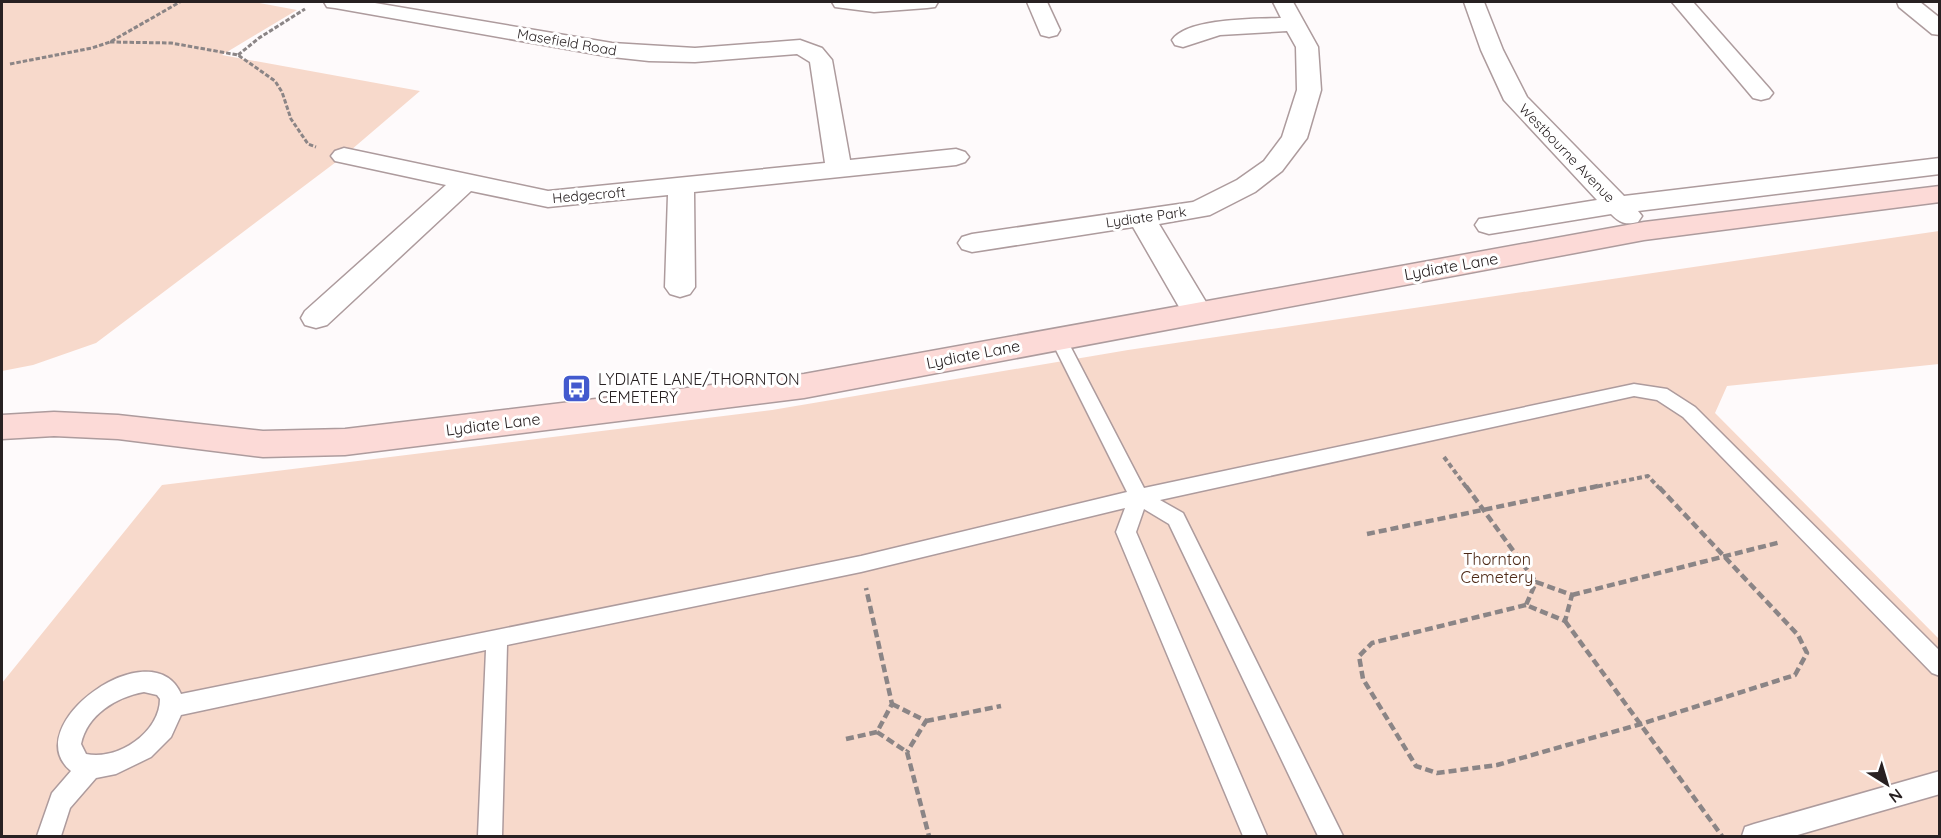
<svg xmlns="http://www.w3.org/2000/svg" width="1941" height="838" viewBox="0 0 1941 838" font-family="Quicksand,sans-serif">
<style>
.green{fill:#f7d9cb}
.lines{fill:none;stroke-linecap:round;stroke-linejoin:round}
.service-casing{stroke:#ad9b9d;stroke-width:3}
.minor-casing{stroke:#ad9b9d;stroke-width:3}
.secondary-casing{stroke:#ad9b9d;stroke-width:3}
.path-far2{stroke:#8b8586;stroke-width:3;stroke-dasharray:4.5 2;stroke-linecap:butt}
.path-far1{stroke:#8b8586;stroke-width:4;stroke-dasharray:5 3;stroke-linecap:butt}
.path{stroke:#8b8586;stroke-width:4.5;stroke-dasharray:8 4;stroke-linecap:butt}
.service{fill:#fff;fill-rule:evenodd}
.minor{fill:#fff;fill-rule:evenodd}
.secondary{fill:#fcdad7;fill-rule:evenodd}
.labels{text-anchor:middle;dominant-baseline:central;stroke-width:6;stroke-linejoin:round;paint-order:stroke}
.far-street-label{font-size:14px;fill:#282122;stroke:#fff}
.street-label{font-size:16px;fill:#282122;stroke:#fff}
.poi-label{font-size:16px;fill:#282122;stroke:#fff;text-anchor:start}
.park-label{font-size:16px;fill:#4d2815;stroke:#fff}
</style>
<rect width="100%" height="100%" fill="#fefafb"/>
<g class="green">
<polygon points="2,2 254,2 297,10 222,55 420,91 344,156 96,343 33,365 2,371"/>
<polygon points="1939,231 1939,364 1727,386 1715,413 1939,639 1939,836 2,836 2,683 162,485 772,410 1128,350"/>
</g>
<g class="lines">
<defs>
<g id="service">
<path d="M1058,332L1064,334L1066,338L1144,488L1634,384L1667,389L1695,407L1940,651V676L1932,673L1683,417L1657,400L1634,396L1160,500L1183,513L1343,836H1318L1169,524L1144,509L1136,532L1267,836H1243L1116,532L1125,508L861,572L507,645L502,836H478L486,650L181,715L171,737L151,757L116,774L96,778L70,808L61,836H37L52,793L71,771C16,726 152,628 181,694L861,556L1127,492L1050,338L1052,334ZM144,692L157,695L160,699C160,732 118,761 86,754L81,744C87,715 116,697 144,692Z"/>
<polygon points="1940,771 1940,794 1794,836 1742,836 1745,827 1754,824"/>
</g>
<g id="minor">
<polygon points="324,2 369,2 612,43 695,48 800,40 822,48 832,60 850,160 956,149 965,152 969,157 965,162 956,165 694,192 695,287 690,294 680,297 670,294 665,287 668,195 548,207 471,191 327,325 316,328 305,325 301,318 305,311 446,185 335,161 331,156 335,151 344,148 548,191 825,163 810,62 797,54 695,62 649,61 612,57 335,8 327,7"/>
<polygon points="832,2 938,2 935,7 927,8 874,12 835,7"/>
<polygon points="1027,2 1047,2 1060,30 1057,35 1049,37 1041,35"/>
<path d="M1273,2H1293L1318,47L1321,90L1307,138L1282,171L1255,192L1210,215L1159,224L1212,312L1208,319L1197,322L1186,319L1133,227L972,252L962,249L958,243L962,237L972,234L1193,202L1237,180L1264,161L1282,137L1297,90L1296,47L1287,31L1220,35L1183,47L1175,45L1172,40C1187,18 1255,19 1281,18Z"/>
<path d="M1464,2H1484L1503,50L1527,97L1624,196L1940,158V174L1638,211L1642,216L1638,222C1625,225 1620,223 1611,214L1489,234L1479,231L1475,225L1479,219L1597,200L1504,100L1481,50Z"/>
<polygon points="1672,2 1693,2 1769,88 1773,93 1769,98 1761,100 1753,98"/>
<polygon points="1897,2 1920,2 1940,18 1940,35 1932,34 1899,7"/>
</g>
<polygon id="secondary" points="1940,186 1940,202 1644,240 804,398 345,455 263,457 118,439 54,436 2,439 2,415 54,412 118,415 263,431 345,429 804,374 1644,222"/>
</defs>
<use href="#service" class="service-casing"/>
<use href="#minor" class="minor-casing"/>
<use href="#secondary" class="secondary-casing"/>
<g class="path-far2">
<polyline points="110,42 171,43 238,55 275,81 282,92 291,119 308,144 316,147"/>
<polyline points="238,55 259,38 305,9"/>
<polyline points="10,64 92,48 110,42 180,2"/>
</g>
<g class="path-far1">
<polyline points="1444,457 1467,488"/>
<polyline points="1590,488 1648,476 1659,488"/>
</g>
<g class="path">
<polyline points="1466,486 1536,582"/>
<polyline points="1367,534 1598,486"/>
<polygon points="1536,582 1572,595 1565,621 1526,605"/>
<polyline points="1572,595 1781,542"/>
<polyline points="1526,605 1372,643 1359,656 1363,679 1416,766 1437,773 1497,765 1641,724 1795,675 1807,653 1798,635 1658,486"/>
<polyline points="1565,621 1722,836"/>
<polyline points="892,704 926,721 907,752"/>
<polyline points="926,721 1001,706"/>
<polyline points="877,732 907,752 929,836"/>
<polyline points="846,739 877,732 892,704 866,588"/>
</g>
<use href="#service" class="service"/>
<use href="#minor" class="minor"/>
<use href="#secondary" class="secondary"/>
</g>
<defs>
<symbol id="bus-square" viewBox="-11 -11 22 22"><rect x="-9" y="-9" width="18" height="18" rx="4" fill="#435ace" stroke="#fff"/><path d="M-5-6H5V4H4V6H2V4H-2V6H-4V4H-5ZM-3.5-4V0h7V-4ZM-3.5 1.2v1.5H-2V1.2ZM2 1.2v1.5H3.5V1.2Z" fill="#fff"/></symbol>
</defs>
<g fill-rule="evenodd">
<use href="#bus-square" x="560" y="372" width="33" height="33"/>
</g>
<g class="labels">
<g class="far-street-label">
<text transform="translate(567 42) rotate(10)">Masefield Road</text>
<text transform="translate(1567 153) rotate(46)">Westbourne Avenue</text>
<text transform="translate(589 195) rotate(-5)">Hedgecroft</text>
<text transform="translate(1146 217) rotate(-8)">Lydiate Park</text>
</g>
<g class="street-label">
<text transform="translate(1451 266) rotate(-10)">Lydiate Lane</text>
<text transform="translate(973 354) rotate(-11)">Lydiate Lane</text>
<text transform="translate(493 424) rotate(-7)">Lydiate Lane</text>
</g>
<g class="poi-label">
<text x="598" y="379">LYDIATE LANE/THORNTON<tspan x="598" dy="18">CEMETERY</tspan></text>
</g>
<g class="park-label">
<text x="1497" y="559">Thornton<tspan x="1497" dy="18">Cemetery</tspan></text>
</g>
</g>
<rect width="1941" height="838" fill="none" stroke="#282122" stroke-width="6"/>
<g transform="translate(1887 784) rotate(143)" stroke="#ffffff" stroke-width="4.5" paint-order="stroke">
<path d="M0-4.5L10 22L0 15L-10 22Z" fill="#282122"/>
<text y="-9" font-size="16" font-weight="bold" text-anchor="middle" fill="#282122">N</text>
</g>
</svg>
